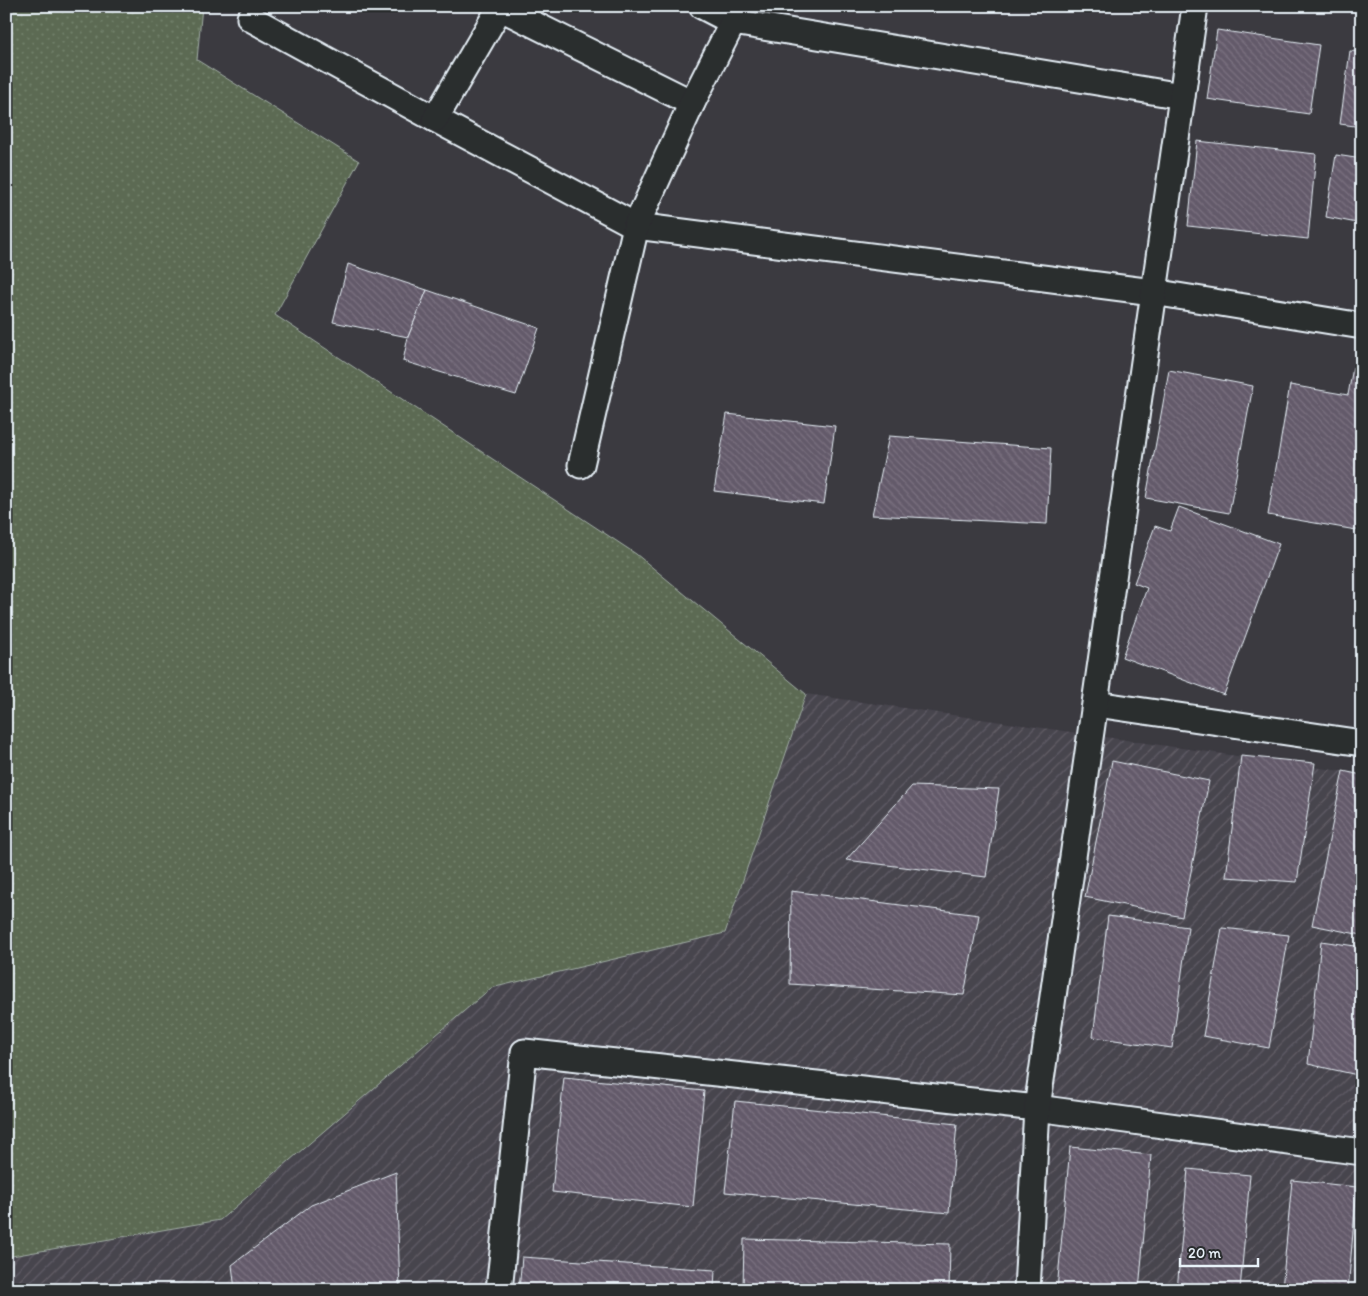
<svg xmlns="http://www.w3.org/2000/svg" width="1368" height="1296" viewBox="0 0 1368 1296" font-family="Itim,sans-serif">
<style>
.industrial{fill:url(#industrial-furrows)}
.grass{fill:url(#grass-dots);stroke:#a2aea6}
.building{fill:url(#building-back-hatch);stroke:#e8f1f8}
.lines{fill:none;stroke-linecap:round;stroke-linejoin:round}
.street-casing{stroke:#e8f1f8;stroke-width:29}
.street{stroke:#2a2d2e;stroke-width:25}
</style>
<defs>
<pattern id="industrial-furrows" width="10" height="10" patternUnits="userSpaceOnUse" patternTransform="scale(1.25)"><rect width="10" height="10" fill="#47444d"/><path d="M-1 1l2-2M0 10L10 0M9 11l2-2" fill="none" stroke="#625f67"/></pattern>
<pattern id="grass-dots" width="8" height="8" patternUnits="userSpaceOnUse" patternTransform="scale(1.25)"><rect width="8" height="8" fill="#5c6b53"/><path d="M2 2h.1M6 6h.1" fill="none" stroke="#73816c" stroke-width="1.8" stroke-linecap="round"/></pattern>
<pattern id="building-back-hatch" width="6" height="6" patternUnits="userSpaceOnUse" patternTransform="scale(1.25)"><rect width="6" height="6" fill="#645a6a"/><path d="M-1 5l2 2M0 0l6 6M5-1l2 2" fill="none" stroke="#7a7280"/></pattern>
</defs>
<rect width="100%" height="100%" fill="#3b3a40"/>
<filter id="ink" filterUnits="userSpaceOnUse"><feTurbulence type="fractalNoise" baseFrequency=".02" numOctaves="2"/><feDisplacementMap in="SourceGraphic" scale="10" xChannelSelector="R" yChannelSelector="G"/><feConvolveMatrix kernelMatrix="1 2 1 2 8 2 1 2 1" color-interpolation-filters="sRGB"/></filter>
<g filter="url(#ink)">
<polygon class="industrial" points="806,694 1362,774 1362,1290 6,1290 6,1257 220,1220 491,988 725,933"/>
<polygon class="grass" points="6,6 202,6 197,60 359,161 275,315 636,554 806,694 725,933 491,988 220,1220 6,1257"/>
<g class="building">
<polygon points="1217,30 1319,45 1309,114 1207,99"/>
<polygon points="1350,51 1362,52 1362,127 1340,124"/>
<polygon points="1197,141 1316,154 1308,239 1188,226"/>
<polygon points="1336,155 1362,159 1362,224 1326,217"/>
<polygon points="348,264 427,290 408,337 333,322"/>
<polygon points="427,290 539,328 516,395 403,361 408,337"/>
<polygon points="1353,367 1362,369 1362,531 1268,515 1290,385 1348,395"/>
<polygon points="1169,370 1253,386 1229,513 1146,498"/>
<polygon points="727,414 835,426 824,504 714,491"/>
<polygon points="889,436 1051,448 1047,524 872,515"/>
<polygon points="1179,507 1279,544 1224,695 1122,657 1147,588 1134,583 1155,526 1170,531"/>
<polygon points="1241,756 1315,763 1297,882 1226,877"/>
<polygon points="1112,761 1209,781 1182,917 1085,897"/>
<polygon points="1343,771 1362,775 1362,935 1312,925"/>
<polygon points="912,786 999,789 986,877 846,860"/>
<polygon points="791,891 979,915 964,995 790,984"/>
<polygon points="1108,916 1188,927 1172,1048 1093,1037"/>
<polygon points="1222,928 1289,935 1269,1048 1203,1036"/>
<polygon points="1321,941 1362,947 1362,1076 1308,1064"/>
<polygon points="564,1077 704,1091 693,1207 552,1192"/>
<polygon points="735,1101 957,1124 949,1213 725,1192"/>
<polygon points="1070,1147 1151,1155 1139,1290 1057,1290"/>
<polygon points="1188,1169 1250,1175 1240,1290 1177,1290"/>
<polygon points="396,1172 400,1290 235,1290 232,1265 311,1205"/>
<polygon points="1292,1180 1357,1187 1348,1290 1282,1290"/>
<polygon points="744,1239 950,1244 949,1290 743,1290"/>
<polygon points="522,1257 715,1270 714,1290 519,1290"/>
</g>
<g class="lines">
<defs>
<g id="street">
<polyline points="702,6 733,22 740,6"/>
<polyline points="501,8 692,103"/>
<polyline points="250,18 435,119 636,226 1153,292 1362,326"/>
<polyline points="435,119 501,6"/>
<polyline points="581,465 636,226 692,103 733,22 1182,96"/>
<polyline points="1096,704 1362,743"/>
<polyline points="499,1290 524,1052 1037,1108 1362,1152"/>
<polyline points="1027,1290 1037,1108 1195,6"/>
</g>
</defs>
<use href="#street" class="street-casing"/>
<use href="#street" class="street"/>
</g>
</g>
<rect width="1368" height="1296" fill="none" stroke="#2a2d2e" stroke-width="25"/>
<rect x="12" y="12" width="1343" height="1271" fill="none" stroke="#e8f1f8" stroke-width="2" filter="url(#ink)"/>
<path d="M1180 1258v8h78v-8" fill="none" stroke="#e8f1f8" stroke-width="2.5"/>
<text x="1188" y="1258" font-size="15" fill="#e8f1f8" stroke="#2a2d2e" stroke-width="4" paint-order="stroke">20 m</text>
</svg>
